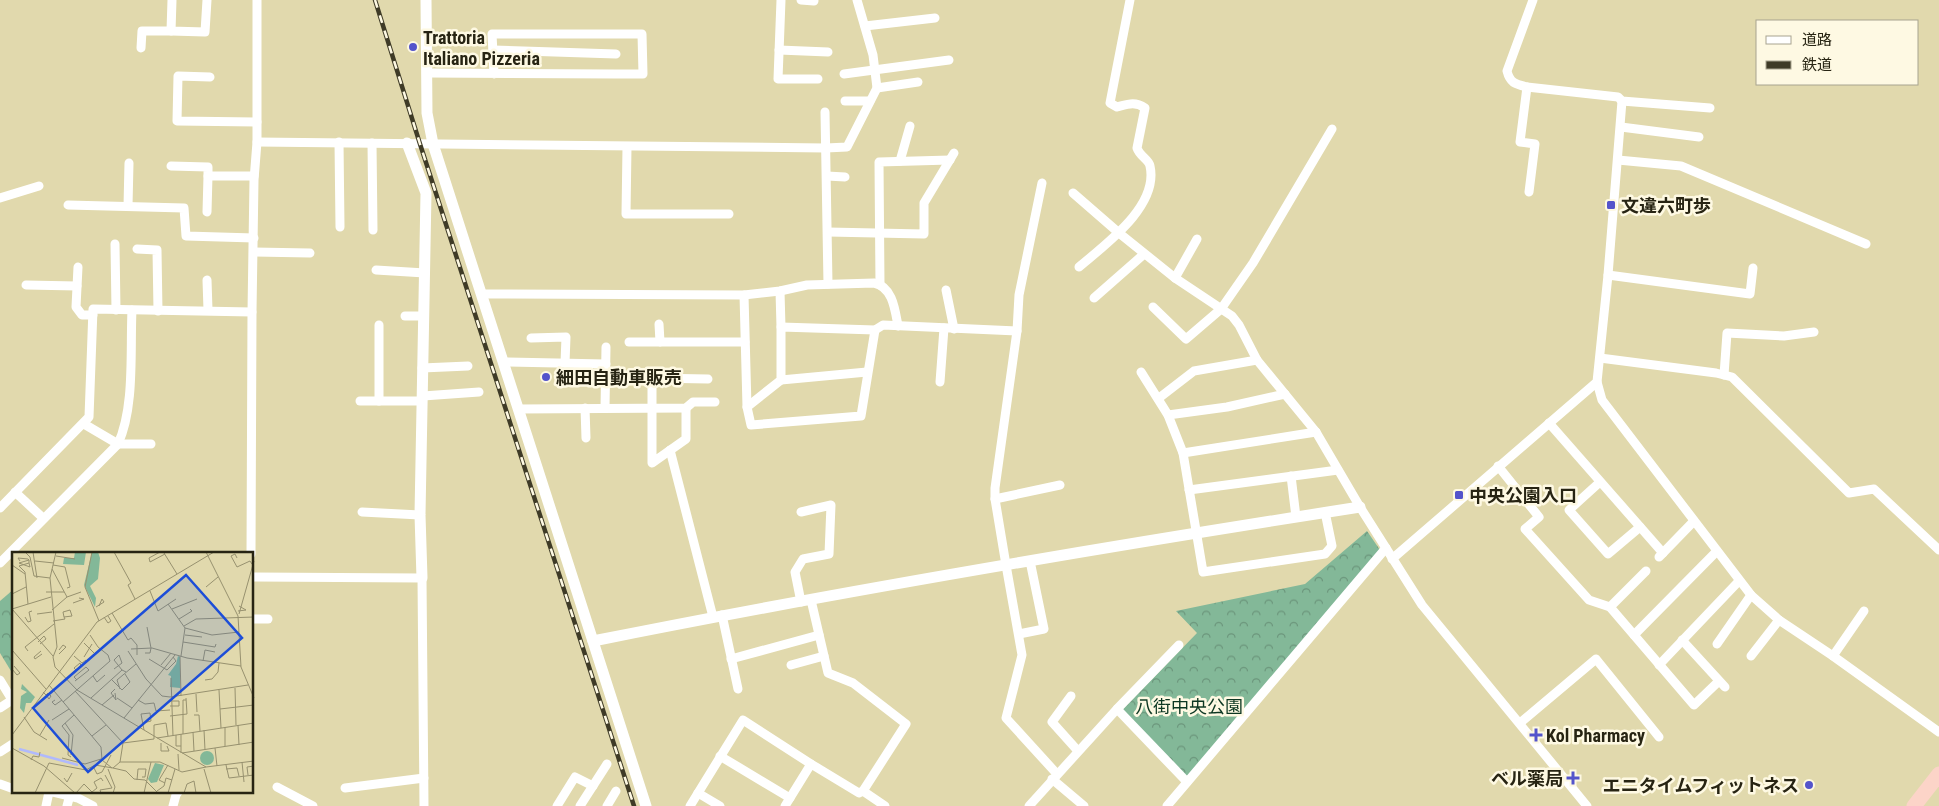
<svg xmlns="http://www.w3.org/2000/svg" width="1939" height="806" viewBox="0 0 1939 806" font-family="'Roboto Condensed','Noto Sans JP',sans-serif">
<style>
.forest{fill:url(#forest-crowns)}
.lines{fill:none;stroke-linecap:round;stroke-linejoin:round}
.minor{stroke:#fff;stroke-width:9}
.tertiary{stroke:#fff;stroke-width:11}
.trunk{stroke:#fcd4c8;stroke-width:15}
.rail-casing{stroke:#3f3b27;stroke-width:4.5}
.rail{stroke:#fef9e3;stroke-width:2.5;stroke-dasharray:8;stroke-linecap:butt}
.poi-dot{fill:#5454cb;stroke:#fef9e3;stroke-width:2}
.labels{text-anchor:middle;dominant-baseline:central;stroke-width:5;stroke-linejoin:round;paint-order:stroke}
.poi-label{font-size:18px;font-weight:bold;fill:#272413;stroke:#fef9e3;text-anchor:start}
.park-label{font-size:18px;fill:#0c3722;stroke:#fef9e3}
.inset-river{fill:none;stroke:#b0b9fc;stroke-width:2.5}
.inset-road{fill:none;stroke:#97916f;stroke-width:1}
.view{fill:#1d4ed8;fill-opacity:0.15;stroke:#1d4ed8;stroke-width:2.5}
.inset-edge{fill:none;stroke:#272413;stroke-width:2.5}
</style>
<defs>
<pattern id="forest-crowns" width="20" height="18" patternUnits="userSpaceOnUse" patternTransform="scale(1.25)"><rect width="20" height="18" fill="#83b898"/><path d="M2 6a3 3 0 1 1 6 0M12 15a3 3 0 1 1 6 0" fill="none" stroke="#6b957b"/></pattern>
</defs>
<rect width="100%" height="100%" fill="#e1d9ad"/>
<g class="forest">
<polygon points="1367,531 1380,550 1187,778 1122,710 1197,633 1176,611 1305,584"/>
<polygon points="14,589 14,676 0,653 0,601"/>
</g>
<g class="lines">
<g class="minor">
<polyline points="172,0 171,31 205,32 207,0"/>
<polyline points="781,0 778,79 818,79"/>
<polyline points="801,0 814,1"/>
<path d="M1533,0L1507,71C1510,83 1515,84 1527,87L1618,97L1622,101L1710,108"/>
<polyline points="865,26 935,18"/>
<polyline points="141,48 142,31 171,31"/>
<polyline points="493,50 616,54"/>
<polyline points="779,50 828,52"/>
<polyline points="428,73 616,74 643,74 642,34 492,34 494,74"/>
<polyline points="844,74 949,60"/>
<polyline points="210,77 178,76 177,121 257,122"/>
<polyline points="1527,87 1520,142 1535,144 1529,192"/>
<polyline points="877,88 918,82"/>
<polyline points="845,101 870,101"/>
<polyline points="825,112 828,284"/>
<polyline points="1621,127 1699,137"/>
<polyline points="257,142 826,148 847,147 877,88 873,55 857,0"/>
<polyline points="339,142 340,227"/>
<polyline points="372,143 373,230"/>
<polyline points="627,147 626,214 729,214"/>
<polyline points="1618,160 1681,166 1866,244"/>
<polyline points="900,161 910,126"/>
<polyline points="171,166 208,167 208,176"/>
<polyline points="827,176 845,177"/>
<polyline points="1042,183 1019,295 1017,331 995,488 995,499 1006,565 1022,655 1006,718 1057,774"/>
<polyline points="1073,193 1119,233 1175,278 1232,316 1239,325 1257,360 1316,432 1360,507 1422,605 1587,806"/>
<polyline points="0,198 39,186"/>
<polyline points="68,205 184,208 186,236 254,238"/>
<polyline points="128,206 129,163"/>
<polyline points="207,212 208,176 254,176"/>
<polyline points="828,232 924,234 924,203 954,153"/>
<polyline points="115,244 116,310"/>
<polyline points="137,249 157,250 158,311"/>
<polyline points="254,252 310,253"/>
<polyline points="78,267 76,307 82,315 93,315"/>
<path d="M1079,267C1106,244 1159,206 1150,166C1149,159 1140,157 1137,148L1145,108C1135,101 1128,104 1117,107L1110,103L1130,0"/>
<polyline points="376,270 425,273"/>
<polyline points="1608,275 1750,294 1753,268"/>
<polyline points="1175,278 1197,239"/>
<polyline points="207,280 208,310"/>
<polyline points="26,285 77,286"/>
<polyline points="880,285 879,162 950,160"/>
<polyline points="946,290 954,329"/>
<polyline points="780,291 781,327"/>
<path d="M482,294L744,295L780,291L807,285L874,283C893,287 895,310 898,326"/>
<polyline points="744,295 747,407 751,425 861,416 875,330"/>
<polyline points="1094,298 1144,254"/>
<polyline points="1153,307 1186,339 1221,309 1253,263 1332,129"/>
<polyline points="405,316 424,316"/>
<polyline points="659,324 660,342"/>
<polyline points="379,325 379,401"/>
<polyline points="531,338 566,337 565,363"/>
<polyline points="629,342 745,342"/>
<polyline points="1600,358 1716,373 1732,377 1849,493 1874,489 1939,550"/>
<polyline points="504,362 606,364"/>
<polyline points="422,368 468,366"/>
<polyline points="1141,372 1168,415 1183,453 1203,572 1325,554 1332,546 1325,512"/>
<polyline points="1724,375 1727,333 1784,336 1814,332"/>
<polyline points="781,380 867,372"/>
<polyline points="940,382 944,328"/>
<polyline points="1597,382 1602,400 1751,595 1779,620 1833,656 1939,732"/>
<polyline points="423,396 479,392"/>
<polyline points="1159,398 1194,371 1257,360"/>
<polyline points="360,401 422,401"/>
<polyline points="747,407 781,380 781,327 875,330 883,325 1017,331"/>
<polyline points="585,408 586,438"/>
<polyline points="605,408 606,347"/>
<polyline points="686,408 686,439 652,463 652,378 708,379"/>
<polyline points="519,409 686,408 693,402 715,402"/>
<polyline points="1168,415 1227,407 1285,394"/>
<polyline points="1549,423 1663,553"/>
<polyline points="84,424 118,444 151,444"/>
<polyline points="670,450 713,617"/>
<polyline points="1183,453 1316,432"/>
<polyline points="1498,466 1539,517 1525,529 1589,600 1610,607 1694,705 1719,681"/>
<polyline points="1291,476 1296,517"/>
<polyline points="1600,482 1569,510 1608,554 1640,527"/>
<polyline points="1189,490 1338,470"/>
<polyline points="15,492 43,518"/>
<polyline points="995,499 1060,485"/>
<polyline points="0,508 89,417 93,309 252,312"/>
<polyline points="362,512 420,515"/>
<polyline points="251,554 252,312 254,180 257,142 257,0"/>
<polyline points="1659,557 1694,521"/>
<polyline points="1392,559 1597,382 1608,275 1622,101"/>
<path d="M0,563L118,444C135,407 130,351 132,310"/>
<polyline points="252,577 422,578 424,806"/>
<polyline points="811,600 828,673 853,683 906,724 863,791 885,806"/>
<polyline points="801,602 795,572 803,559 829,554 831,505 801,512"/>
<polyline points="1610,607 1646,571"/>
<polyline points="722,615 738,689"/>
<polyline points="252,619 268,619"/>
<polyline points="1019,634 1044,629 1030,561"/>
<polyline points="1634,635 1717,551"/>
<polyline points="1682,640 1725,687"/>
<polyline points="1717,644 1751,595"/>
<polyline points="1751,656 1779,620"/>
<polyline points="1833,656 1864,611"/>
<polyline points="731,659 819,635"/>
<polyline points="791,665 824,656"/>
<polyline points="1659,665 1739,581"/>
<polyline points="0,680 14,703"/>
<polyline points="1071,696 1052,722 1078,751"/>
<polyline points="0,708 12,700"/>
<polyline points="1117,709 1187,782"/>
<polyline points="1520,723 1596,659 1659,737"/>
<polyline points="0,752 14,743"/>
<polyline points="720,756 790,798"/>
<polyline points="811,764 859,793 863,791"/>
<polyline points="1052,779 1084,806"/>
<polyline points="0,784 14,789"/>
<polyline points="277,787 313,806"/>
<polyline points="345,788 424,778"/>
<polyline points="53,792 78,798 93,806"/>
<polyline points="698,793 720,806"/>
<polyline points="46,806 49,792"/>
<polyline points="67,806 70,795"/>
<polyline points="173,806 176,795 178,792"/>
<polyline points="557,806 575,777 593,786"/>
<polyline points="580,806 607,764"/>
<polyline points="607,806 616,791"/>
<polyline points="690,806 743,720 811,764 785,806"/>
<polyline points="1029,806 1117,709 1179,645"/>
<polyline points="1167,806 1386,548"/>
</g>
<g class="tertiary">
<polyline points="426,0 427,113 433,144 646,806"/>
<polyline points="407,143 426,193 420,515 422,578"/>
<path d="M593,641C847,590 1104,547 1360,507"/>
</g>
<polyline class="trunk" points="1914,806 1939,774"/>
<defs>
<polyline id="rail" points="375,0 420,144 634,806"/>
</defs>
<use href="#rail" class="rail-casing"/>
<use href="#rail" class="rail"/>
</g>
<g class="poi-dot">
<circle cx="413" cy="47" r="5"/>
<rect x="1606" y="200" width="10" height="10" rx="2.5"/>
<circle cx="546" cy="377" r="5"/>
<rect x="1454" y="490" width="10" height="10" rx="2.5"/>
<path d="M1533.5 727.5h5v5h5v5h-5v5h-5v-5h-5v-5h5z"/>
<path d="M1570.5 770.5h5v5h5v5h-5v5h-5v-5h-5v-5h5z"/>
<circle cx="1809" cy="785" r="5"/>
</g>
<g class="labels">
<g class="poi-label">
<text x="423" y="37">Trattoria<tspan x="423" dy="21">Italiano Pizzeria</tspan></text>
<text x="1621" y="205">文違六町歩</text>
<text x="556" y="377">細田自動車販売</text>
<text x="1469" y="495">中央公園入口</text>
<text x="1546" y="735">Kol Pharmacy</text>
<text x="1563" y="778" text-anchor="end">ベル薬局</text>
<text x="1799" y="785" text-anchor="end">エニタイムフィットネス</text>
</g>
<g class="park-label">
<text x="1189" y="706">八街中央公園</text>
</g>
</g>
<g transform="translate(12 552)">
<rect width="241" height="241" fill="#e1d9ad"/>
<path d="M63,0H74L72,13L51,12L52,6H62ZM80,0H86L88,6L86,27L78,34L84,46L83,55L72,33ZM166,104L168,105V136L158,135L159,124L156,123L164,112ZM10,132L23,145L19,151H14L12,161L8,156L9,144L15,140L9,137ZM143,211L152,213L145,230L139,231L136,227Z" fill="#83b898"/>
<path d="M188 206a7 7 0 1 1 14 0a7 7 0 1 1-14 0Z" fill="#83b898"/>
<path class="inset-river" d="M7,197L66,213"/>
<path class="inset-road" d="M13,0L18,5L22,24L38,26M21,0L25,26M44,0L38,26L45,95L41,105L43,115L65,138L194,215L242,209M80,0L73,35L87,69M102,0L119,31L116,33L123,47M148,0L137,6L138,10L153,2M194,0L226,64L229,115L242,146M152,1L165,22M44,4L63,7M225,6L223,2L219,4L225,15L238,9L240,12M8,9L6,6L16,7L17,8V11L18,15L7,11L17,8M23,9L42,11M0,13L13,22M41,13L53,15L58,35L55,36M40,17L55,45M194,35L206,25M138,39L146,59L164,47M34,40H52M0,42L14,35M39,45L0,57L41,104M61,51L72,47L67,46M16,52L13,20L7,14L17,11M156,52L173,76L169,104M84,55L92,50L90,47L87,54M160,57L185,47M40,58L55,45L69,40M226,59L234,58L227,54M100,61L116,88L119,86L125,93V103M25,62L40,60M227,62L242,9M13,65L16,70L19,69L17,60L20,59M92,65L96,71L99,69L96,64M167,67L180,59L178,57M41,69L53,67L52,65L51,60L58,58L60,64L52,65M172,74L184,67L242,65M173,76L200,83L227,80M173,83L190,85M26,90L32,84L34,87L28,92M171,90L203,95L204,92M72,91L83,102L85,100M119,97L140,96L175,106L229,114M0,98L34,137M16,99L13,95L42,72M29,99L22,105L23,107L30,102M116,99L134,127L150,144L158,145M133,101H138L139,96L135,75M47,102L54,95L51,93L47,98M107,103L102,108L110,118M62,104L70,111L74,108M168,104L169,144M72,105L80,92M137,107L155,118L164,109L161,105M191,109L193,98L203,100M68,111L69,114L64,118L62,116ZM149,113L159,101M0,117L5,123L8,121L2,114M102,117L110,111L107,103M81,124L85,130L93,123M159,126L161,184M65,128L62,125L74,115L77,118M100,128L110,138L118,130L113,122M193,128L200,127L206,120L207,111M63,129L77,118M37,133L89,195L90,208L100,216M223,136L224,173M103,137L99,141L104,148L103,141M108,137L105,128L124,112M207,138L209,176M63,139L111,191L142,187V173L154,171L156,184M31,140L34,143L37,147L39,144L36,141L34,143M184,142L185,160M158,145L236,133M79,146L110,118L114,120M105,146L120,156M43,148L40,150L43,153L50,148M126,148L133,152L142,151L144,159L158,158M158,149H167V154H158M51,150L98,109L96,103L86,95L78,83M90,153L102,143M208,157L242,153M182,163H187L188,179M158,164L175,162L174,146M12,165L22,180L35,188M112,166L163,103M40,168L57,157M53,171L61,183L59,203M131,171L139,169L138,161L129,162L132,178M226,173L227,193M213,175V194M192,178L193,198M181,180L182,199M171,182V148H174M0,183L85,70L202,0M28,183L37,168M164,183V194H169M80,184L94,173M145,186L242,171M149,191V199H157L155,194M0,196L32,214L63,241M203,196L205,214M169,201V182M170,201L242,190M166,202L167,218M59,205L56,203L57,183L50,174L62,163M50,206L73,212L89,207M19,208L21,204L27,205L28,200M108,210H148L170,220L194,215M230,210L232,230M214,213L217,226L242,223M81,214L85,222L90,220L99,203M101,216L114,219L122,227L133,228L146,241M96,217L103,235L101,241M192,217L199,241M214,217L225,216L227,224M236,223L235,215L242,214M52,226L55,230L60,221M125,228L126,217H134L133,225H130M153,231L147,228L156,213M145,239L152,234L154,226L160,228M80,240L85,236L82,230L89,226L91,229M23,241L37,211L74,218L83,213L101,216L108,210L111,191M64,241L72,232L80,240M89,241L88,238L100,236L93,223M132,241L139,210M156,241L163,217M172,241L175,232L182,229L184,241"/>
<path class="view" d="M174,23L230,86L76,220L21,156Z"/>
<rect width="241" height="241" class="inset-edge"/>
</g>
<rect x="1756" y="20" width="162" height="65" fill="#fef9e3" stroke="#a8a490"/>
<rect x="1766" y="36" width="25" height="8" fill="#ffffff" stroke="#a8a490"/>
<text x="1802" y="45" font-size="15" fill="#272413">道路</text>
<rect x="1766" y="61" width="25" height="8" fill="#3f3b27" stroke="#a8a490"/>
<text x="1802" y="70" font-size="15" fill="#272413">鉄道</text>
</svg>
